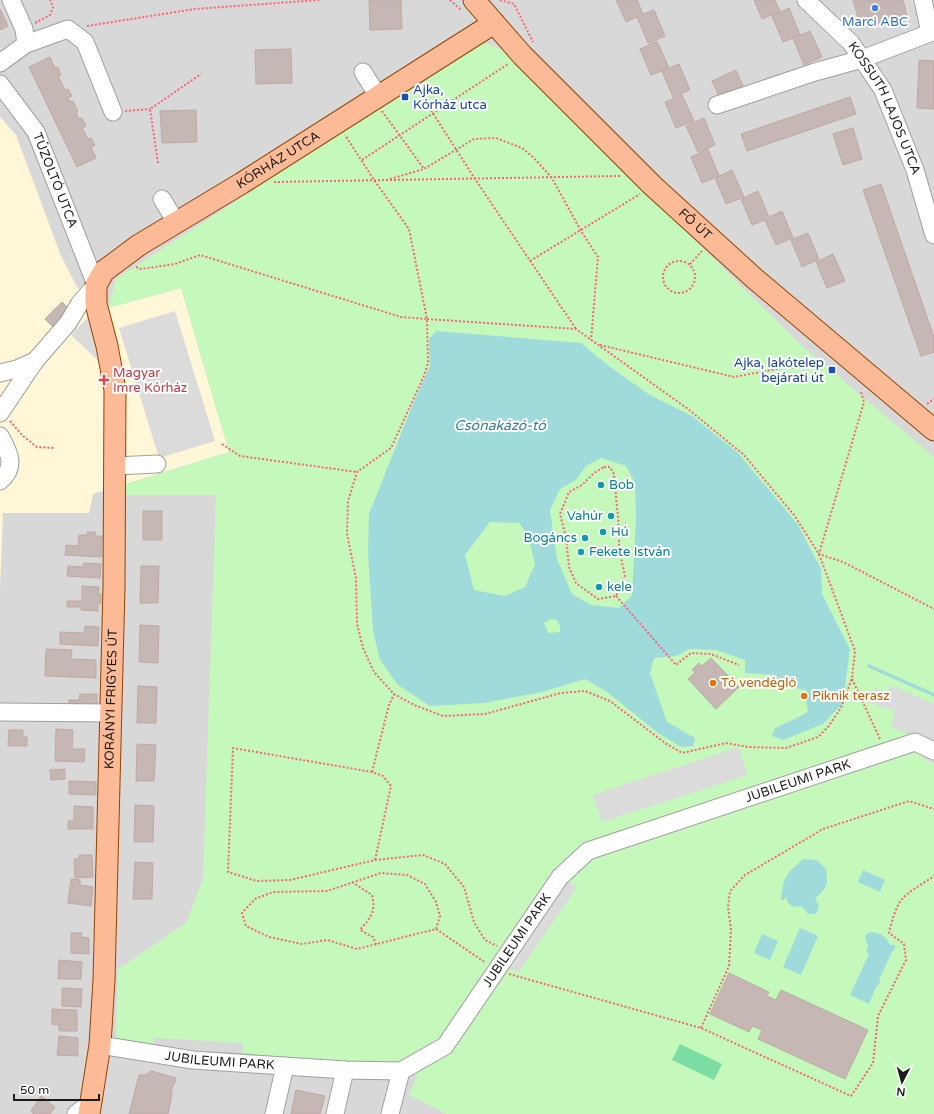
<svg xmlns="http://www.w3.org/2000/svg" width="934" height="1114" viewBox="0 0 934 1114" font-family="'Varela Round',sans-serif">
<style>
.residential{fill:#d9d8d8}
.education{fill:#fff7d7}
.park{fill:#c4f9bb}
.pitch{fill:#7ddea3}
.parking{fill:#dbdbdb}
.water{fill:#a0dbdc;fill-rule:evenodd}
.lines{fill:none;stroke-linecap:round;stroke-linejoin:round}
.stream{stroke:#a0dbdc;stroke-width:3.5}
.building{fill:#c4b7b4;stroke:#bfa9a3}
.minor-casing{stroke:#9f9f9f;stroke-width:19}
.major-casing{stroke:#924300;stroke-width:23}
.path{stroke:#fa6475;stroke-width:2;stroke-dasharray:2 2;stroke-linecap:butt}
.minor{stroke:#fff;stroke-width:17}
.major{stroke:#fcba96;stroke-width:21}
.shop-dot{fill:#3f7fe0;stroke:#fff;stroke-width:1.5}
.transit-dot{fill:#1a4fb4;stroke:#fff;stroke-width:1.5}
.health-dot{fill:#e0444e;stroke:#fff;stroke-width:1.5}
.culture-dot{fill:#0f9aa8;stroke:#fff;stroke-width:1.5}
.food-dot{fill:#e8710a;stroke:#fff;stroke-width:1.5}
.labels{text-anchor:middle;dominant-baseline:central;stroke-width:4;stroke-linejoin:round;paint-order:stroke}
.shop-label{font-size:13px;fill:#366cbe;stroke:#fff}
.transit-label{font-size:13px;fill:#164399;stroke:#fff;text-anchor:start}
.street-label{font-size:13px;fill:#1b1b1b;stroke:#fff}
.health-label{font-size:13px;fill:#be3a42;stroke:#fff;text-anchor:start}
.culture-label{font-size:13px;fill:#0d838f;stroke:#fff;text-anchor:start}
.food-label{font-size:13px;fill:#c56008;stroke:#fff;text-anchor:start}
.water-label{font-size:14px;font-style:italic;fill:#407b93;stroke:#fff}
</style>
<rect width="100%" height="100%" fill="#ede6e0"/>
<rect class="residential" x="0" y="0" width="934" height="1114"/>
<polygon class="education" points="0,117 16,135 61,256 77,287 108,308 181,288 229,452 93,494 89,513 3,513 0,588"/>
<polygon class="park" points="482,41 502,50 801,345 934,457 934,1114 447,1114 409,1095 417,1077 398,1063 242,1056 243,1043 154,1038 153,1047 116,1039 118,969 186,923 203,879 216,495 123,495 123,485 229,452 181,288 108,308 116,279"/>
<polygon class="pitch" points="680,1044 722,1064 714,1080 672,1060"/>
<g class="parking">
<polygon points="175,311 215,441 159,458 119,328"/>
<polygon points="90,315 109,371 71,335"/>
<polygon points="890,685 934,704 934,764 921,758 927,742 891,727 895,711 868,702 875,687 888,693"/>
<polygon points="738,747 748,775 602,822 593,795"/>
<polygon points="560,877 577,887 519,972 500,965"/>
</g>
<g class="water">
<path d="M436,331L581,343L610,367L650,395L692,416L737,452L770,491L798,525L821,569L822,594L850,649L843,703L823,724L783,740L772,736L775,728L803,715L808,712L805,690L775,684L773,675L745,673V660L716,650L690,649L676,656L654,658L650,673L667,722L695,738L693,746L681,747L658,733L607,692L585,679L542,692L484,703L430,706L398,685L380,660L373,631L368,552L369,514L412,406L430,366L429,339ZM601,458L626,466L635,483L636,518L632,595L619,608L591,605L572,594L557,559L550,510L560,489L576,480L586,466ZM490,522L519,523L528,536L535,564L525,587L505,596L474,590L465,555ZM551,619L557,620L560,626V632L548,633L544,623Z"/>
<path d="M803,859L817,860L826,869C828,884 828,888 815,898L819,907L816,914H808C804,907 801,905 793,907L788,903L786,897L783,900H781C783,877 786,874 803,859Z"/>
<polygon points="863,870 885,880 880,892 858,882"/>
<polygon points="800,928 818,936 801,975 783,967"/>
<path d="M873,932C882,934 886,936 890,945H895V949L892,952L879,980L880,983L876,987L869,1004L850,995L869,954L866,952L868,947L865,937L867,933Z"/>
<polygon points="762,934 778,941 770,960 754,953"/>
</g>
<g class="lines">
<polyline class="stream" points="869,666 934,695"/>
</g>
<g class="building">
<polygon points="369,0 401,0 402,29 370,30"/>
<polygon points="616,0 637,0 643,14 654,10 665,36 648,43 637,17 626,22"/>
<polygon points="754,0 775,0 780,11 762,19"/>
<polygon points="853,0 903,0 907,16 861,28"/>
<polygon points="789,8 800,35 783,42 772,16"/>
<polygon points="0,9 8,26 0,30"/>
<polygon points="810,31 822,57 804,65 793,38"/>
<polygon points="657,41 669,68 651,75 640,49"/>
<polygon points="291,49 292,83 256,84 255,50"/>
<polygon points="50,57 55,68 58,67 61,75 58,76 65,90 68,89 72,96 68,97 70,102 73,101 78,112 76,113 79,119 82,118 86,126 82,128 88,139 91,138 95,145 91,147 96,158 77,167 29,67"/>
<polygon points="919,60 934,61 934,109 917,108"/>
<polygon points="679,64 690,90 673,97 662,71"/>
<polygon points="736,70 744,88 720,98 712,81"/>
<polygon points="682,95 694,121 676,128 665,102"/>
<polygon points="850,97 856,114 747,151 741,134"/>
<polygon points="196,110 197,142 162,143 160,111"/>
<polygon points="704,118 715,145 698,152 686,126"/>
<polygon points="853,128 862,159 843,165 833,134"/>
<polygon points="708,149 719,176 702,183 691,157"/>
<polygon points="732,170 744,197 726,204 715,178"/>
<polygon points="881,184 934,337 934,352 921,356 863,190"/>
<polygon points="758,191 769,217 782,211 793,238 776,245 765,220 752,225 741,199"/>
<polygon points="808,233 819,259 802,267 791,240"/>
<polygon points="833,254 845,281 827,288 816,262"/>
<polygon points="62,302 70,310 53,327 45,319"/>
<rect x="143" y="511" width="19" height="29"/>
<polygon points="87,532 95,532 95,536 102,536 101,557 65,555 66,545 78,546 79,535 87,535"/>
<polygon points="84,563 101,564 100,578 67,576 68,566 83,567"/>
<polygon points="141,566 159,566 158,603 140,603"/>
<polygon points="82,586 99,587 98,594 101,594 101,604 98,603 98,611 81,610 81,607 67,607 67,601 82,601"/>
<polygon points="140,625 159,626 158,663 139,662"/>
<polygon points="85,626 99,627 98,646 60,644 60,632 84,633"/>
<polygon points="46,649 72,650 71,659 96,660 96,678 45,676"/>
<polygon points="711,658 739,687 716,709 688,679 695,672 692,670 699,663 702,666"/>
<polygon points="138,686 157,687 156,723 137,723"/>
<polygon points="80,694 97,694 97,711 69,710 69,700 79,700"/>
<polygon points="56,729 73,730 72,749 85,749 84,762 55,761"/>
<polygon points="9,730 23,730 23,737 27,737 27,746 8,746"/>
<polygon points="137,744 156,745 154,781 136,781"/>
<polygon points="65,769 65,779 51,780 50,770"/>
<polygon points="69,781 96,782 96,795 69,794"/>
<polygon points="135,805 154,806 153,842 134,842"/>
<polygon points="74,806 93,807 93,829 68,829 68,821 74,821"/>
<polygon points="79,855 92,855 93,877 75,878 74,859 79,859"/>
<polygon points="135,862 153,863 152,899 133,899"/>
<polygon points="71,879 80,880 80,885 93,887 91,906 68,903"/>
<polygon points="71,933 82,933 81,937 89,938 89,954 71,953"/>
<polygon points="59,960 82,962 81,979 58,979"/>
<polygon points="729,973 769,992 767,996 776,1000 781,990 868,1030 845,1079 758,1039 762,1030 752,1026 749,1032 710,1014"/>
<polygon points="62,988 82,989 81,1007 62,1006"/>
<polygon points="52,1009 77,1010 77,1031 59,1031 59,1025 52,1024"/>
<polygon points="59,1036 78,1038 78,1056 57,1055"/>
<polygon points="151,1071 176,1078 175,1082 172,1088 171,1100 168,1114 129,1114 139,1075 146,1075"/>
<polygon points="296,1090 325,1096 320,1114 291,1114"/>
<polygon points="41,1096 55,1107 50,1114 34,1114 31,1111"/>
</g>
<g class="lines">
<defs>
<g id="minor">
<polyline points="11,0 24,29 26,44"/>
<path id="s1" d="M806,0L851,43L883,90L915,170L934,235"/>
<polyline points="0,63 26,44 68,29 85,42 113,112"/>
<polyline points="363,72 378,96"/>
<path id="s2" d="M0,84L36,132L96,285L80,303L68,323L35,361L17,369L0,373"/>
<polyline points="717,105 815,72 862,59 930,33 923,0"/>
<polyline points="162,199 176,222"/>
<polyline points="0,413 35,361"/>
<path d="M0,436C9,452 17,467 0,481"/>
<polyline points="115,466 157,464"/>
<polyline points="0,712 111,713"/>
<path id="s3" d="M100,1045L193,1060L345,1070L401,1071L445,1046L560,877L588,851L915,742L934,751"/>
<polyline points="76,1114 91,1102"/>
<polyline points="274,1114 285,1066"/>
<polyline points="335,1114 345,1070"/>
<polyline points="390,1114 401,1071"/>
</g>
<g id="major">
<path id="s4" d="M474,0L522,55L653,186L754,278L934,430"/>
<path id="s5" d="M89,1114L100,1045L104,980L114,587L115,390L107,346L96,304V285L104,271L139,245L242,183L494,23"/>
</g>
</defs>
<use href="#minor" class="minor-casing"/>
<use href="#major" class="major-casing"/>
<g class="path">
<polyline points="450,0 461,10"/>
<polyline points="500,0 514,4 533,42"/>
<polyline points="35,23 50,15 53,7 50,0"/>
<polyline points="87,26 195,9 319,0"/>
<polyline points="418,90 475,179 576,329"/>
<polyline points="125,111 150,109"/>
<polyline points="382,111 424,169"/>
<polyline points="362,160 508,64"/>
<polyline points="158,163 150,109 201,74"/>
<polyline points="390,179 424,169 474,139 496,138 522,148 534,158 552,178 581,231 598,257 591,340"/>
<polyline points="274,182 620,176"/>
<circle cx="679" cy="277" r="16"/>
<polyline points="530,261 640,194"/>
<polyline points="690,264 702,251"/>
<polyline points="136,267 141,269 175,264 200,255 401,317 427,319 409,229 374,180 345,135"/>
<polygon points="427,319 576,329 688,409 744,455 794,515 819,554 855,651 852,678 841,708 828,727 818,737 786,748 748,747 726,743 682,753 665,743 610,701 585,691 561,693 485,714 443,716 414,705 394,694 374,672 363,648 357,624 356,578 347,534 348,501 357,472 391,448 424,376 428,363"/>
<polyline points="600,345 734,377 782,368 821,366"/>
<polyline points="861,392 864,402 819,554 843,562 934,609"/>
<polyline points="927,404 934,399"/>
<polyline points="10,421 23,436 37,447 54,448"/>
<polyline points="222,444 240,456 357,472"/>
<polygon points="604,467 610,467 614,474 619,528 619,549 625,576 616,596 598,599 576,583 569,567 566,537 560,514 569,492 582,485 594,473"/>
<polyline points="616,596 676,665 691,653 711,654 739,665"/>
<polyline points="852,679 880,739"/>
<polyline points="372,772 389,705 394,694"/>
<polyline points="375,860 391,786 383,776 372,772 233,748 228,872 257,881 290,880 375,860 423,855 445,864 464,887 474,922 485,940 497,946"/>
<path d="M352,882L372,895C376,912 371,917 360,930L373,937L376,944"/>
<polyline points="436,929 440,916 436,902 425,884 407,875 381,873 327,891 273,892 255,899 242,913 246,926 269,937 302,944 327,940 357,949 436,929 486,963"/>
<path d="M509,974L701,1028L851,1096L873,1063L878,1016L906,960L904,944L889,933C891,923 896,905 903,898C912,889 924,883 934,876"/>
<polyline points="701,1028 729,966 731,930 728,907 730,891 745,875 823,829 909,801 934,809"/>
</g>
<use href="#minor" class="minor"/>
<use href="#major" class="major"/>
</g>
<circle class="shop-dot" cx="875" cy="8" r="4"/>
<g class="transit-dot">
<rect x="401" y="93" width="8" height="8" rx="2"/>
<rect x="828" y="366" width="8" height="8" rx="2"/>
</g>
<path class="health-dot" d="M102 374h4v4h4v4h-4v4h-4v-4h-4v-4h4z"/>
<g class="culture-dot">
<circle cx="601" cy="485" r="4"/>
<circle cx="611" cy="516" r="4"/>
<circle cx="603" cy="532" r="4"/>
<circle cx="585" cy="538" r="4"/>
<circle cx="581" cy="552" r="4"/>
<circle cx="599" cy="587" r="4"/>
</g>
<g class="food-dot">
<circle cx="713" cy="683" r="4"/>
<circle cx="804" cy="696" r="4"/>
</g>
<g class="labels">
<g class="shop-label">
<text x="875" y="22">Marci ABC</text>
</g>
<g class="transit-label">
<text x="413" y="90">Ajka,<tspan x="413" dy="15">Kórház utca</tspan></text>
<text x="824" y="363" text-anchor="end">Ajka, lakótelep<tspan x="824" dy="15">bejárati út</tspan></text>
</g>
<g class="street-label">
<text stroke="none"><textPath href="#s1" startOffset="136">KOSSUTH LAJOS UTCA</textPath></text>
<text stroke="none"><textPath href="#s5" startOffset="1055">KÓRHÁZ UTCA</textPath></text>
<text stroke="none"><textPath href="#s2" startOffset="112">TŰZOLTÓ UTCA</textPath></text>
<text stroke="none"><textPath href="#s4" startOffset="315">FŐ ÚT</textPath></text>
<text stroke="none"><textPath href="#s5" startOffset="416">KORÁNYI FRIGYES ÚT</textPath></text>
<text stroke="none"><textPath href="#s3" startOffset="817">JUBILEUMI PARK</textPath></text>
<text stroke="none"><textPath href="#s3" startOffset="481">JUBILEUMI PARK</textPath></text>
<text stroke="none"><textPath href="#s3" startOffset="121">JUBILEUMI PARK</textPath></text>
</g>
<g class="health-label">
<text x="113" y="373">Magyar<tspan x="113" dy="15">Imre Kórház</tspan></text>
</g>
<g class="culture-label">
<text x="609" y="485">Bob</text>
<text x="603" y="516" text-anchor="end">Vahúr</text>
<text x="611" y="532">Hú</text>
<text x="577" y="538" text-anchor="end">Bogáncs</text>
<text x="589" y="552">Fekete István</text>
<text x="607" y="587">kele</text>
</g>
<g class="food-label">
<text x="721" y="683">Tó vendéglő</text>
<text x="812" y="696">Piknik terasz</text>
</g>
<g class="water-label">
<text x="500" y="425">Csónakázó-tó</text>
</g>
</g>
<g transform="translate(902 1082) rotate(186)" stroke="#ffffff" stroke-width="3" paint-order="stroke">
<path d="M0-3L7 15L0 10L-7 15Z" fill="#1b1b1b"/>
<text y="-6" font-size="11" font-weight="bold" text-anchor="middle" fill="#1b1b1b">N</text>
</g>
<path d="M14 1094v6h85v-6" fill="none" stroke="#1b1b1b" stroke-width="2"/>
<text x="20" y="1094" font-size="12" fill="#1b1b1b" stroke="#ffffff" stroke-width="3" paint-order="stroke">50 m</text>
</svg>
